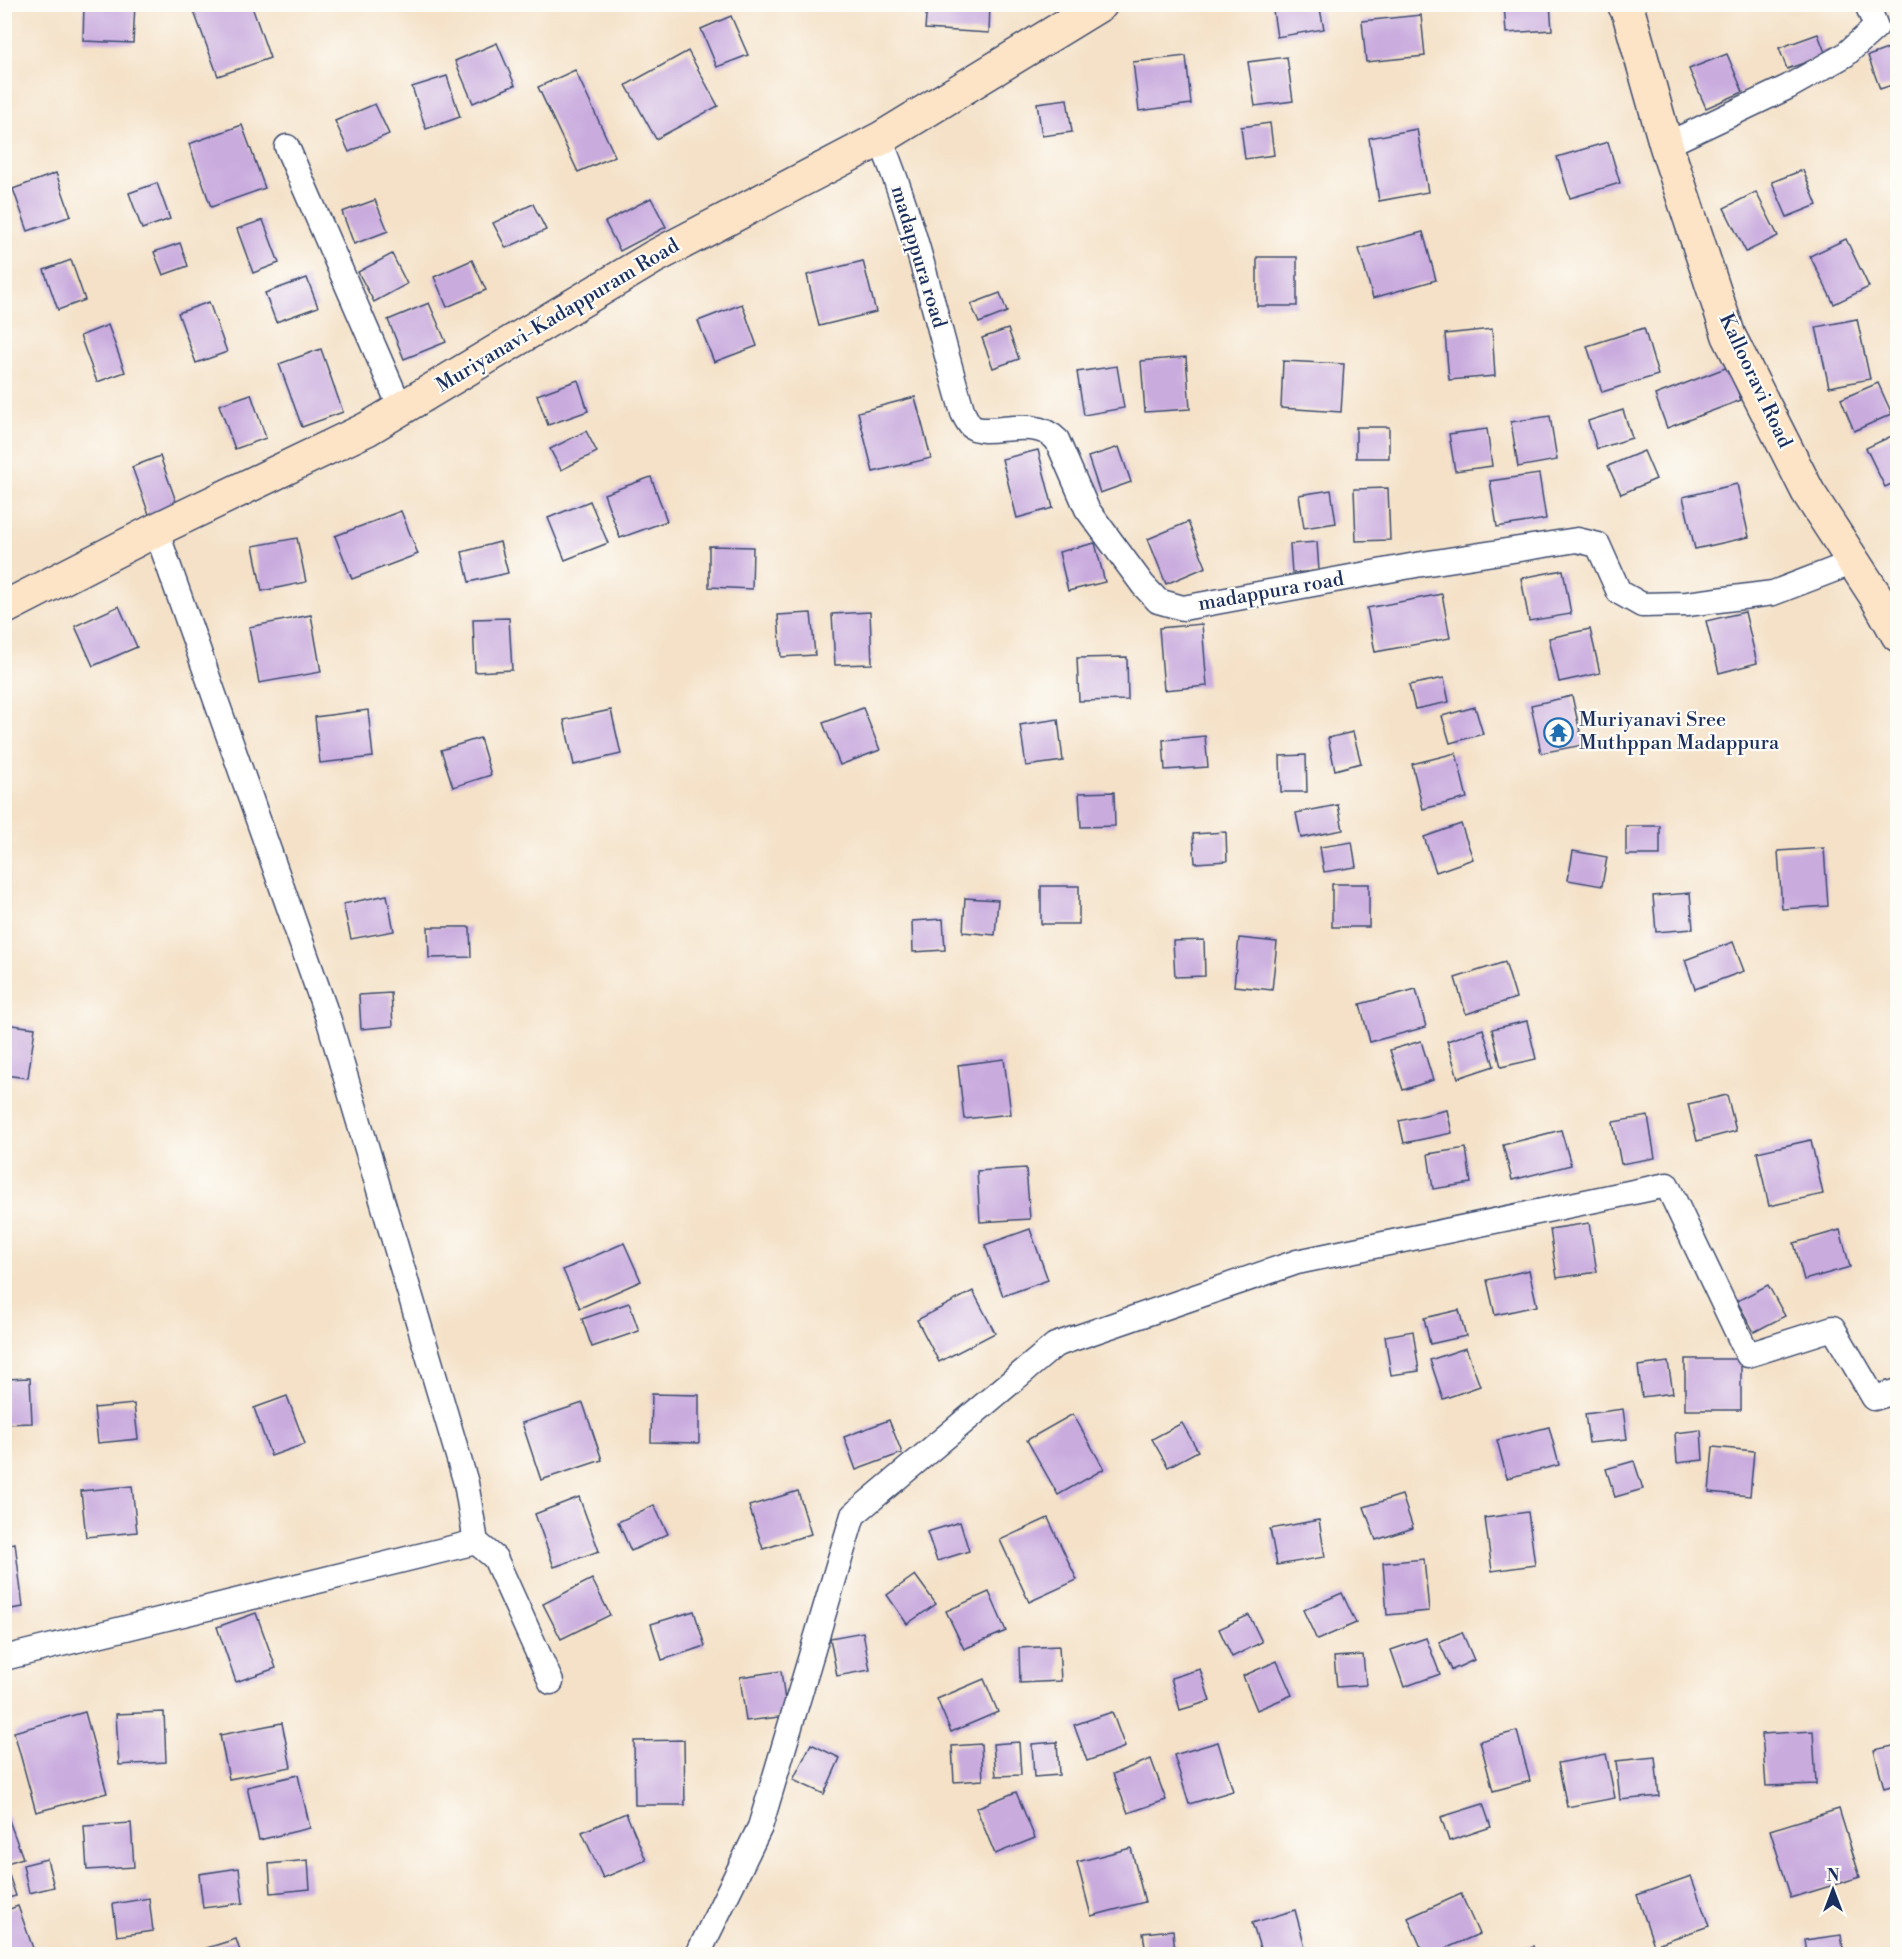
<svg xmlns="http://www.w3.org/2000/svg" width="1902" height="1959" viewBox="0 0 1902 1959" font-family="'Libre Bodoni',serif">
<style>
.building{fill:#c9abde}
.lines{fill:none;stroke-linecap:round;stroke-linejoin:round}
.street-casing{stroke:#3c4a6e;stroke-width:27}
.secondary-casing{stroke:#3c4a6e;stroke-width:36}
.street{stroke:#fff;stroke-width:24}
.secondary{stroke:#fee4c6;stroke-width:33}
.labels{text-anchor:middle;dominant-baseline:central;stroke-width:4.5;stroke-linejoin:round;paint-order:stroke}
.street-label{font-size:20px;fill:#1b2f5e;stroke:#fdfcf7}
.poi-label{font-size:20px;fill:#1b2f5e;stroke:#fdfcf7;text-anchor:start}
</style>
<rect width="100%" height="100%" fill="#fdfcf7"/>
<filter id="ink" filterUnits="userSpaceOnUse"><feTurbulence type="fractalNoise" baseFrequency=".0167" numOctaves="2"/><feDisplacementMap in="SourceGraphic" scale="12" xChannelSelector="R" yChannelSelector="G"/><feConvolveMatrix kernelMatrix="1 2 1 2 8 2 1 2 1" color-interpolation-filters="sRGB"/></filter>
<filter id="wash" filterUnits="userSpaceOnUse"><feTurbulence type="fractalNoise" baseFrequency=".008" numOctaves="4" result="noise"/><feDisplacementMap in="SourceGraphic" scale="24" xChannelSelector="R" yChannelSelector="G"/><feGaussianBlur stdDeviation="1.35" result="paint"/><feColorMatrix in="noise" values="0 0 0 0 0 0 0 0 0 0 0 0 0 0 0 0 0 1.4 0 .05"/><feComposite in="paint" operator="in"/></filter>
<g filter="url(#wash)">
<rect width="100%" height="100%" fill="#f4e1c7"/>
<g id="blocks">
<g class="building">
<polygon points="84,4 135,4 133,43 83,41"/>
<polygon points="206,4 251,4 270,58 218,76 193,9"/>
<polygon points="927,4 990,4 989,33 925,29"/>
<polygon points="1272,4 1319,4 1324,29 1277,37"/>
<polygon points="1504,4 1550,4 1552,30 1506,33"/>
<polygon points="1421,15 1425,56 1366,62 1362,21"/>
<polygon points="731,16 748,55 717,67 701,29"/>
<polygon points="1818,34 1826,55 1787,69 1779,48"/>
<polygon points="497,43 515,85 473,103 455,61"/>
<polygon points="1898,45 1898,83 1880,89 1868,56"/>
<polygon points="688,51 718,106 656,139 626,85"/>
<polygon points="1727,54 1743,92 1706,108 1689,69"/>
<polygon points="1186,56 1191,104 1139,111 1133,62"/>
<polygon points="1287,57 1293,101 1255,106 1248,62"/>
<polygon points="575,70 615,156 578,172 538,87"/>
<polygon points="447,76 460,117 426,129 412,87"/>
<polygon points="1067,99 1072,132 1042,136 1037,103"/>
<polygon points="375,104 389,134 349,152 335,121"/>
<polygon points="1270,123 1274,155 1245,159 1241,127"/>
<polygon points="242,125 265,188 211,207 189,144"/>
<polygon points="1417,129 1428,192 1379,201 1369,138"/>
<polygon points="1608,142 1620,183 1570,198 1557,157"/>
<polygon points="1803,170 1817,205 1787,217 1772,182"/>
<polygon points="56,173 71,216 28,231 13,189"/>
<polygon points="157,183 170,219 142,229 129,193"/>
<polygon points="1756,192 1778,236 1746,252 1724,208"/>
<polygon points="651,198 666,227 620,251 605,222"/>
<polygon points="375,200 388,231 354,244 342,212"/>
<polygon points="533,204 546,230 506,248 493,223"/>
<polygon points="263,220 279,263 253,273 237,229"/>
<polygon points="1423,232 1436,280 1373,298 1359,249"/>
<polygon points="1846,239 1869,287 1834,304 1810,256"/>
<polygon points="180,243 188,266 163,275 154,252"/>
<polygon points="392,254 407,284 374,302 358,272"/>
<rect x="1257" y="257" width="40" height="49"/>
<polygon points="71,260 85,300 58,310 44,270"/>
<polygon points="472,260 486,290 447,307 434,277"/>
<polygon points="863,261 876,312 819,326 807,275"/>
<polygon points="307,278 318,307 276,322 265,293"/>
<polygon points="1000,293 1007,312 979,323 971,304"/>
<polygon points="209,302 227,352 196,363 178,313"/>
<polygon points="429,303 446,342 404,359 388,320"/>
<polygon points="742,304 757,346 714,362 698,321"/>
<polygon points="1857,319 1870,379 1829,387 1816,327"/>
<polygon points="108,325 125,372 97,382 80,336"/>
<polygon points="1644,328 1658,375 1602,392 1587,346"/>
<polygon points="1008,329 1019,359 993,368 982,338"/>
<polygon points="1492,329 1495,376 1449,380 1445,334"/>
<polygon points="321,349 343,412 302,427 279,364"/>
<polygon points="1186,357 1190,409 1145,412 1141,361"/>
<polygon points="1283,361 1344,364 1341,412 1281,408"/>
<polygon points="1117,366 1124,408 1084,415 1077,372"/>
<polygon points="1728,367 1741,400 1667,428 1655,395"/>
<polygon points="578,380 588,411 548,425 537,395"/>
<polygon points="1878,383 1892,414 1854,431 1841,399"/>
<polygon points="251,394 266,438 235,449 219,405"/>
<polygon points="915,397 931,458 873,472 858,412"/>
<polygon points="1623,410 1632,438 1597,449 1588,421"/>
<polygon points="1550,416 1557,460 1518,467 1511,422"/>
<rect x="1356" y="427" width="33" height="31"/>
<polygon points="1487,429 1492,466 1455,471 1449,434"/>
<polygon points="586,431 597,452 561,470 550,449"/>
<polygon points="1898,433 1898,481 1885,487 1866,448"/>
<polygon points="1119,447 1131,482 1100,493 1088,457"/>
<polygon points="1038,450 1053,508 1017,518 1002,459"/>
<polygon points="1644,451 1656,479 1621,494 1608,466"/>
<polygon points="160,456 178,507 150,517 132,467"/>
<polygon points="1539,474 1546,519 1497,527 1490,481"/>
<polygon points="651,477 667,521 620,538 604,494"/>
<polygon points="1737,484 1749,537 1695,549 1683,497"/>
<polygon points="1388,488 1390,540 1356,541 1354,489"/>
<polygon points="1331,490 1336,523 1304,528 1299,495"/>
<polygon points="590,501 608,543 565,560 548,518"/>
<polygon points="401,511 418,554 352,579 335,536"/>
<polygon points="1188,522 1206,567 1166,584 1148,539"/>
<polygon points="297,538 306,582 262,591 253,546"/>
<polygon points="500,542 508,573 469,582 462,552"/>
<polygon points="1317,542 1319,571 1292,573 1290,544"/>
<polygon points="1095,543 1105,582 1068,591 1059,552"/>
<polygon points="709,546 753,547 752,589 709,587"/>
<polygon points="1563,570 1571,614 1529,621 1521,578"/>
<polygon points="1442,594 1450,638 1375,652 1367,608"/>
<polygon points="119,606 137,647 93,666 75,626"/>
<polygon points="870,612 872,664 835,665 832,614"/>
<polygon points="1745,612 1757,663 1719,673 1706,621"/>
<polygon points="811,613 815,655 781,657 778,615"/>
<polygon points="311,615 321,672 259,683 249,627"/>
<polygon points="509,618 512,670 475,672 473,619"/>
<polygon points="1202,624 1207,686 1164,690 1159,628"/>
<polygon points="1590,629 1600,673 1559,682 1549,638"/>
<polygon points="1127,657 1128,700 1079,701 1077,658"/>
<polygon points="1444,678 1449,702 1415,709 1409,685"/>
<polygon points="1572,696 1583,745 1541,753 1531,705"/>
<polygon points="1475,707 1483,734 1450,743 1442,716"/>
<polygon points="863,708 880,750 840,765 823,723"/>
<polygon points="368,710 373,757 320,763 315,717"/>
<polygon points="611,710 621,754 574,765 564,720"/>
<polygon points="1058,719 1063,761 1026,766 1020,725"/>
<polygon points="1353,732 1361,763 1335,770 1328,738"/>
<polygon points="1205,736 1208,767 1165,770 1163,740"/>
<polygon points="480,738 491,775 453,787 441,750"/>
<polygon points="1456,753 1467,798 1423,809 1412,764"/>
<polygon points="1306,755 1307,792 1281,792 1280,756"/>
<polygon points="1114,792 1115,826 1081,827 1079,793"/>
<polygon points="1338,805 1343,830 1301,838 1296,813"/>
<polygon points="1461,824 1473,859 1436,872 1424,837"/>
<rect x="1626" y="826" width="34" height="29"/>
<polygon points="1226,832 1227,861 1195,863 1193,834"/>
<polygon points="1352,842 1356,867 1324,872 1320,847"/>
<polygon points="1824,848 1828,906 1782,909 1778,851"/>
<polygon points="1573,851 1607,857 1602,886 1568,880"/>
<polygon points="4,864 9,864 8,907 4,907"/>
<rect x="1332" y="884" width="37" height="43"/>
<rect x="1041" y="886" width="38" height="38"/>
<polygon points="1690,893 1693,929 1656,932 1653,896"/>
<polygon points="387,895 394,931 351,939 343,904"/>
<polygon points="965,898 998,900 995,935 963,932"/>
<polygon points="943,919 945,950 913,952 912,921"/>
<polygon points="428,927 470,927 471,957 429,958"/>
<polygon points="1239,938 1277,942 1272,990 1234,986"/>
<polygon points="1204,940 1205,976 1175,977 1173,941"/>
<polygon points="1733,942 1744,971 1695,989 1685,960"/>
<polygon points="1505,962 1516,998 1466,1014 1455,978"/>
<polygon points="1416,989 1426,1027 1370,1042 1360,1004"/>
<polygon points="391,993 393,1026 361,1029 359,995"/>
<polygon points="1527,1021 1536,1059 1501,1067 1492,1029"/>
<polygon points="4,1024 35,1028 28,1078 4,1075"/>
<polygon points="1483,1029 1494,1066 1458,1078 1447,1041"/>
<polygon points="1421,1041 1433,1080 1403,1090 1390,1050"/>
<polygon points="1004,1059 1011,1114 964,1119 958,1065"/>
<polygon points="1727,1095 1736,1131 1697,1141 1688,1104"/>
<polygon points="1447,1110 1452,1133 1404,1143 1399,1121"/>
<polygon points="1648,1116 1655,1158 1621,1164 1613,1122"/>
<polygon points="1561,1130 1571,1165 1512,1180 1503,1145"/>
<polygon points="1811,1140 1823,1194 1769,1206 1757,1152"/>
<polygon points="1466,1148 1471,1183 1433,1189 1428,1154"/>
<polygon points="1026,1168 1030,1219 980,1222 977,1171"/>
<polygon points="1589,1223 1597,1272 1557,1278 1550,1229"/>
<polygon points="1030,1229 1048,1280 1003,1296 985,1245"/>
<polygon points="1840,1230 1850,1267 1804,1280 1794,1243"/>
<polygon points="624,1243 641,1281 580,1308 563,1270"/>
<polygon points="1529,1270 1537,1306 1495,1315 1487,1280"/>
<polygon points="1768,1285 1785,1316 1754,1332 1737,1301"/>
<polygon points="973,1291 995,1333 939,1362 917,1320"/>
<polygon points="629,1303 639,1331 592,1347 582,1319"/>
<polygon points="1459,1310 1466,1336 1430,1344 1424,1318"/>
<polygon points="1413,1331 1419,1371 1391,1375 1385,1336"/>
<polygon points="1466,1348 1480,1386 1443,1399 1430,1360"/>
<rect x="1685" y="1359" width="56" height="51"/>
<polygon points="1668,1362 1673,1393 1642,1397 1638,1366"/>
<polygon points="30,1378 32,1423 5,1424 5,1379"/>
<polygon points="652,1394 699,1395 699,1443 651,1442"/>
<polygon points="287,1396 305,1444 271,1456 254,1408"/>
<polygon points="583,1403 602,1460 541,1480 522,1423"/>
<polygon points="134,1404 138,1439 98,1443 94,1408"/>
<polygon points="1623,1409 1627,1439 1589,1443 1585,1414"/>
<polygon points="1073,1414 1104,1469 1058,1495 1027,1440"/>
<polygon points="889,1420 902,1453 856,1470 844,1437"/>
<polygon points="1182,1423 1198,1451 1168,1467 1152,1439"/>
<polygon points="1549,1427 1559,1465 1507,1478 1497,1440"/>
<polygon points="1701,1430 1703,1460 1677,1463 1675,1433"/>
<polygon points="1713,1447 1754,1451 1750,1496 1709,1492"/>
<polygon points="1634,1461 1643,1489 1615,1497 1606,1469"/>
<polygon points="132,1486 137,1532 86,1537 81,1491"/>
<polygon points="798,1491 811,1534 763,1549 749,1506"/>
<polygon points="1402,1495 1413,1528 1376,1540 1364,1507"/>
<polygon points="579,1497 599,1551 554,1567 535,1514"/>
<polygon points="654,1505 668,1534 631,1551 618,1522"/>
<polygon points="1528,1512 1535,1565 1492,1571 1485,1518"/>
<polygon points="1048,1518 1077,1580 1029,1602 1000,1540"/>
<polygon points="1319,1520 1325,1557 1277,1565 1270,1529"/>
<polygon points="960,1522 969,1551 937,1561 927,1532"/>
<polygon points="15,1543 23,1607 4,1610 4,1545"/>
<polygon points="1424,1559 1429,1611 1387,1615 1383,1563"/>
<polygon points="915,1575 936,1604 907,1624 887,1595"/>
<polygon points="592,1579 610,1615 561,1639 543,1604"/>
<polygon points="989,1592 1006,1631 964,1649 946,1611"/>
<polygon points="1342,1593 1356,1623 1317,1640 1303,1610"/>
<polygon points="694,1611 705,1646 662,1660 651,1624"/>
<polygon points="256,1613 276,1668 236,1682 217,1627"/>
<polygon points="1249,1615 1262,1642 1232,1657 1219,1629"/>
<polygon points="863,1632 870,1670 837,1676 830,1638"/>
<polygon points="1462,1632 1474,1660 1452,1670 1439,1642"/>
<polygon points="1426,1638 1440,1674 1404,1687 1391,1650"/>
<polygon points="1059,1646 1061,1681 1020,1683 1019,1648"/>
<polygon points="1363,1655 1366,1685 1337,1687 1334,1657"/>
<polygon points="1277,1661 1292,1695 1257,1710 1243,1676"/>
<polygon points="1200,1669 1210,1701 1180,1710 1171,1678"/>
<polygon points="781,1671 787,1716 746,1721 740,1677"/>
<polygon points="984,1679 998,1712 951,1732 937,1699"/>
<polygon points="85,1712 107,1793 36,1812 14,1732"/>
<polygon points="164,1712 166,1762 119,1765 116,1714"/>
<polygon points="1112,1712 1125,1747 1087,1761 1074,1725"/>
<polygon points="282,1723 291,1767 229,1779 220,1735"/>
<polygon points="1517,1731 1530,1781 1493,1791 1480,1741"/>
<polygon points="1813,1731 1816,1784 1766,1786 1762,1734"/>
<polygon points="684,1740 685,1805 635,1805 634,1741"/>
<polygon points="1019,1742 1021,1775 996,1776 993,1744"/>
<polygon points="1057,1742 1059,1775 1034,1777 1032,1744"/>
<polygon points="1218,1742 1233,1791 1189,1804 1174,1755"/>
<polygon points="811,1744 840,1758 824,1794 793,1780"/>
<polygon points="981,1744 983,1780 954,1782 952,1746"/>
<polygon points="1898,1745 1898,1784 1884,1788 1874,1750"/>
<polygon points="1606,1754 1615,1798 1567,1807 1558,1763"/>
<polygon points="1655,1757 1659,1796 1620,1800 1616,1761"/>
<polygon points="1151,1759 1166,1800 1128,1813 1113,1774"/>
<polygon points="298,1775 310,1828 259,1840 247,1787"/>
<polygon points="1016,1792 1035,1838 995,1854 976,1808"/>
<polygon points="1483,1804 1491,1827 1449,1841 1441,1817"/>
<polygon points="4,1807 23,1858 4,1864"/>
<polygon points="1839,1809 1860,1877 1791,1898 1770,1830"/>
<polygon points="626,1813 646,1860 603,1878 582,1832"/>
<polygon points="131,1823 134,1867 87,1870 84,1826"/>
<polygon points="1131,1848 1145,1902 1091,1916 1077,1862"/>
<polygon points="47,1859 54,1887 29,1893 23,1865"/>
<polygon points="308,1860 310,1889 271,1893 269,1864"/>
<polygon points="239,1868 243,1903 203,1908 199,1874"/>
<polygon points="8,1872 16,1896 4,1899 4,1873"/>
<polygon points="1691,1876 1709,1926 1654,1945 1637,1895"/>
<polygon points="1461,1894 1479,1934 1433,1954 1424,1954 1408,1918"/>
<polygon points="149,1898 153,1931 117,1936 113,1904"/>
<polygon points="18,1906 34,1951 25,1954 4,1954 4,1911"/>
<polygon points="1295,1910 1307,1954 1262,1954 1252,1923"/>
<polygon points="1173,1930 1175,1954 1146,1954 1143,1933"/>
<polygon points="1841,1935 1844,1954 1807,1954 1805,1940"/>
<polygon points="236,1939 241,1954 195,1954 194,1952"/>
<polygon points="1533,1946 1536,1954 1511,1954"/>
</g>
</g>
</g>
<g filter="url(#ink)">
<use href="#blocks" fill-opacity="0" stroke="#3c4a6e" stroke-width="1.5"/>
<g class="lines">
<defs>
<g id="street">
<path d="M880,139C917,227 936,322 963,413C965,417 968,423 971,426C986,439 1033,414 1057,440L1087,509L1143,585L1158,601L1183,608L1416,565L1577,540L1598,545L1619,592L1642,605L1687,604L1773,593L1854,562"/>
<polyline points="1666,145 1788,87 1845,55 1876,27 1867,4"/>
<polyline points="287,147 401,409"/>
<polyline points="156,530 329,1021 466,1483 476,1542 495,1558 551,1682"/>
<polyline points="4,1658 476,1542"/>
<polyline points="698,1954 760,1827 853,1515 1055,1345 1297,1262 1667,1185 1748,1355 1833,1328 1874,1398 1898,1391"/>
</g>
<g id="secondary">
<polyline points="1624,4 1629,14 1666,145 1729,336 1808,492 1877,598 1898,635"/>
<polyline points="4,608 156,530 367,429 654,257 880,139 1101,4"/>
</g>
</defs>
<use href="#street" class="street-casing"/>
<use href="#secondary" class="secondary-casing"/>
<use href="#street" class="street"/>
<use href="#secondary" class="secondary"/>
</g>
</g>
<defs>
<symbol id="temple-ring" viewBox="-11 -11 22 22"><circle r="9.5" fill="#fdfcf7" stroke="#1f6fb2" stroke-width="1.5"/><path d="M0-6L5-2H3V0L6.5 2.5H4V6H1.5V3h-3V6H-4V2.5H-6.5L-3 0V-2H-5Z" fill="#1f6fb2"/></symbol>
</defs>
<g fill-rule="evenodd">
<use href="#temple-ring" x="1542" y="716" width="33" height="33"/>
</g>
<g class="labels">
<g class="street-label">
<text transform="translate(918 257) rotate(73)">madappura road</text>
<text transform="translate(558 316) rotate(-31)">Muriyanavi-Kadappuram Road</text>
<text transform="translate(1755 381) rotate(65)">Kallooravi Road</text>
<text transform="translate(1271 592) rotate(-10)">madappura road</text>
</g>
<g class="poi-label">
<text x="1579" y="720">Muriyanavi Sree<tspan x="1579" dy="23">Muthppan Madappura</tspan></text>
</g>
</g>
<rect width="1902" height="1959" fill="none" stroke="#fdfcf7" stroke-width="24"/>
<g transform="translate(1833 1890)" stroke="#fdfcf7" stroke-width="4.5" paint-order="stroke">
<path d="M0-4.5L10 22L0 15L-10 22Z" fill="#1b2f5e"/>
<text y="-9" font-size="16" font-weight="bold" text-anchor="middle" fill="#1b2f5e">N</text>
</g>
</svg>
